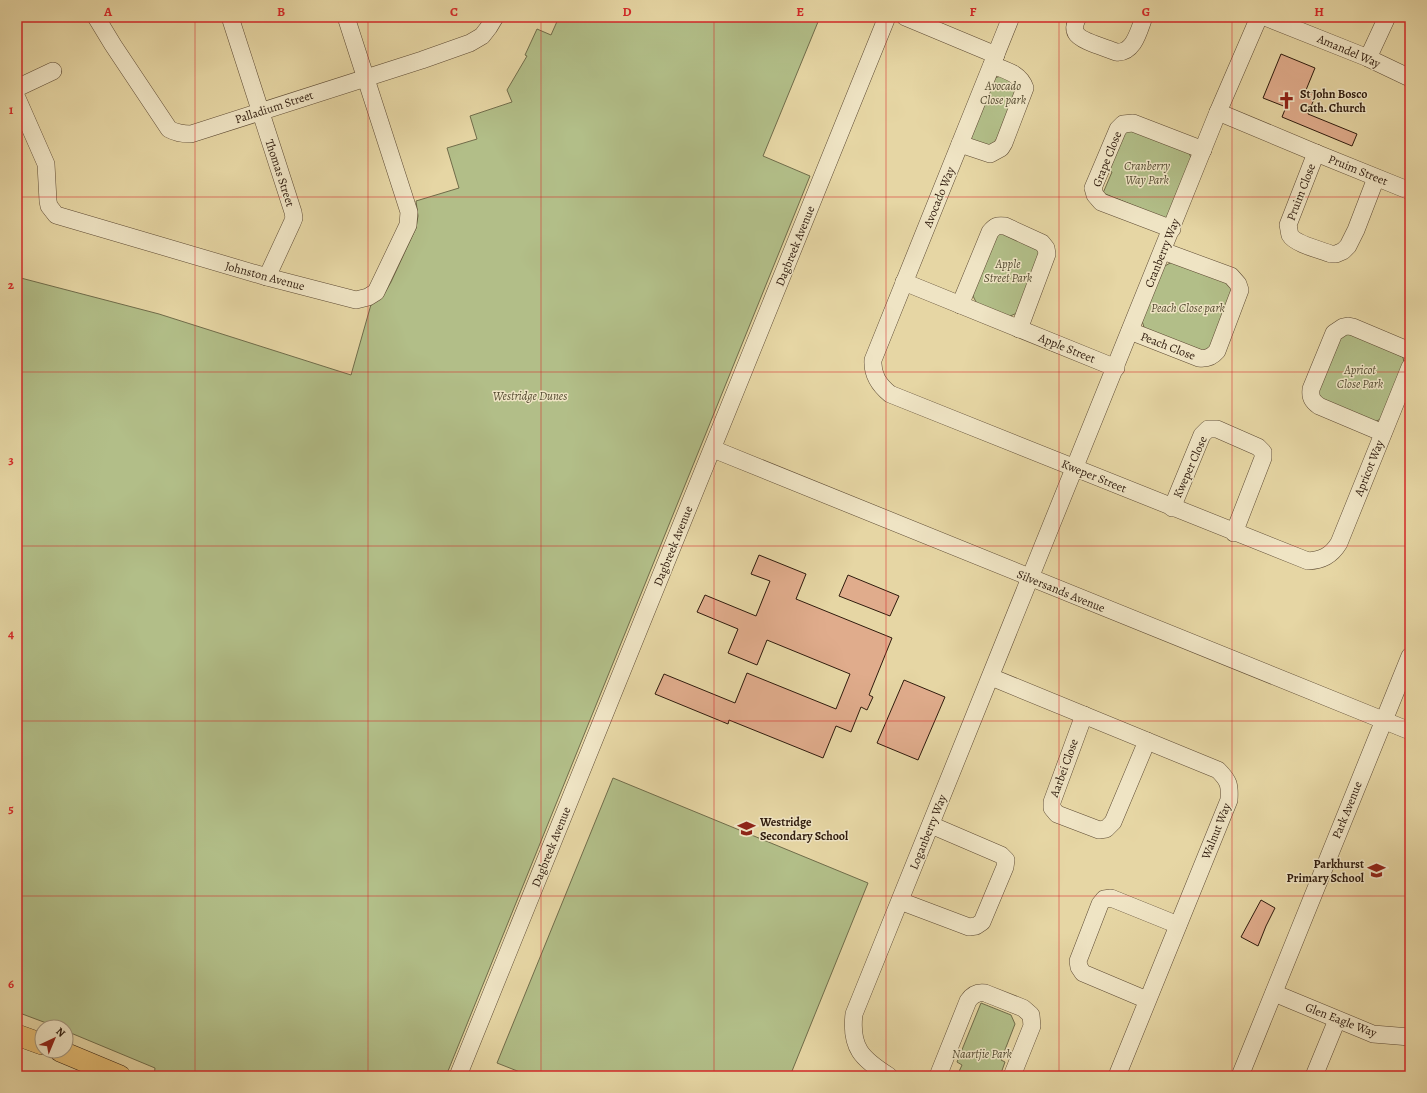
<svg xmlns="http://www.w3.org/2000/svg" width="1427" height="1093" viewBox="0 0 1427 1093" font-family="Alegreya,serif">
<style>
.green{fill:#b2be88;stroke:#706c4a}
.building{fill:#e0ac8c;stroke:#2f1b0d}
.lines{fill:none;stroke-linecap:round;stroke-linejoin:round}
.minor-casing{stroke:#5d4a33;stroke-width:18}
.major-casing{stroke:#2f1b0d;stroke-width:22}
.minor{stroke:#efe4c4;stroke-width:17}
.major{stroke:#e3bb72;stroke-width:21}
.grid{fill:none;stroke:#d62828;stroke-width:1;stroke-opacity:0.55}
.labels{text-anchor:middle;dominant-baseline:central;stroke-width:3;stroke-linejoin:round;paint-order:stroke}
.street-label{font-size:12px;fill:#2f1b0d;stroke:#efe4c4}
.park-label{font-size:12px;font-style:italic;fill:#564c32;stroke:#efe4c4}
.poi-label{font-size:12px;font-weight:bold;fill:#2f1b0d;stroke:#efe4c4;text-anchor:start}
.neatline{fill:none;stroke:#d62828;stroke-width:1.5}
.grid-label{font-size:13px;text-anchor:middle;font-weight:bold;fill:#d62828}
</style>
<rect width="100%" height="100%" fill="#e6d6a4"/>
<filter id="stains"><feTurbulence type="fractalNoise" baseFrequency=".005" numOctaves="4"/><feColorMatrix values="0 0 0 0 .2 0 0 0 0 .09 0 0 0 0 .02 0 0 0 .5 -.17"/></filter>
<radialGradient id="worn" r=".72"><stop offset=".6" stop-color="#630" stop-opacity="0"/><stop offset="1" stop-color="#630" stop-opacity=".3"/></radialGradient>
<g class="green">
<polygon points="559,17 820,17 763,156 810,176 446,1076 154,1076 155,1068 66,1031 66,1027 57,1027 17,1012 17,277 159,314 351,375 372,301 382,298 391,282 416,228 418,216 416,201 459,188 447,148 477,139 470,116 512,102 507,90 527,56 525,55 537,29 551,35"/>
<polygon points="1001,76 1005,76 1019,91 992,149 972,140 971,136 994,78"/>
<polygon points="1127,129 1189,153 1192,160 1167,217 1164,218 1103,193 1112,172 1106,170"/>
<polygon points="1003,233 1040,250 1017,313 1008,317 977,304 973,296 973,291 994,239 999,234"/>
<polygon points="1172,262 1227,283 1232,288 1214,346 1207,352 1145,330 1142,321 1163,267"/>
<polygon points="1348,332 1403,357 1404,363 1382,418 1375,422 1322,403 1316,390 1336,339"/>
<polygon points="613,778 868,883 790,1076 530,1076 497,1063"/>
<polygon points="981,1003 1011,1015 1015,1024 1001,1060 1005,1062 1000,1076 957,1076 962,1065 957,1062"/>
</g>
<g class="building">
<polygon points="1281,54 1315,68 1306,90 1316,94 1308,114 1357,134 1352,146 1282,117 1286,107 1263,98"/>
<polygon points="759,555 806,574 796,599 892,638 869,695 873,697 867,710 861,707 851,732 836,726 823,758 729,720 728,724 655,694 664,674 735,703 747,673 836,709 850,674 767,640 757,665 728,653 738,629 697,612 705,595 756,616 770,581 751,574"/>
<polygon points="848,575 899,596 890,616 839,596"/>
<polygon points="904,680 945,697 918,760 877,743"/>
<polygon points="1261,900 1275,908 1266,926 1258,946 1241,937"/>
</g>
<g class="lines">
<defs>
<g id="minor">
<path d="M96,17L113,45L169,129C176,133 182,134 191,134L422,60L470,43L482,36L489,27L495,17"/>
<polyline points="230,17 293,212 294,218 292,223 267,277"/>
<polyline points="905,17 996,55"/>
<path d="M1011,17L873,360C872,375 879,385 890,394L1308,561C1322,560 1331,556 1339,543L1410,367"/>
<path d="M1078,17C1076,21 1073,28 1076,33C1080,41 1107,48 1116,52C1134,54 1139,30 1144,17"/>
<polyline points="1265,17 1368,58 1410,78"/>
<polyline points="1368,58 1387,17"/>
<polyline points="17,88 53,71"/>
<polyline points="17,98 46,164 48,201 49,206 56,215 267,277 356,300 368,297 376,292 408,225 409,212 346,17"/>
<polyline points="1218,112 1316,153 1410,191"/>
<path d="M960,144L990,154L1001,148L1004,143L1025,88C1020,73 1005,70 992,65"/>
<path d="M1316,153L1288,225C1289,228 1289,232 1290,235C1295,244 1321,250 1331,254H1336L1343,251L1348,246L1356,230L1376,178"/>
<polyline points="1172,229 1101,202 1095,195 1093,188 1118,129 1123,124 1133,123 1203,150"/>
<polyline points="904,282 1116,368"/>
<path d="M960,305L990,232C995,226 997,225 1005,226L1042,243L1046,248L1047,254L1019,329"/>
<path d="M1130,331L1199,358C1207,359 1212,357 1217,351L1240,290L1238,284L1231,276L1163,251"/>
<path d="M1383,433L1319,406C1312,401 1310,397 1311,389L1334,333L1343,327L1348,326L1353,327L1410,351"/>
<polyline points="713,449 1410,731"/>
<polyline points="1172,508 1202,435 1208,429 1217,429 1258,447 1263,452 1263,458 1234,533"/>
<path d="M991,677L1218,770C1229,781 1230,785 1229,800L1117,1076"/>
<polyline points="1084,715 1052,802 1052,808 1057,814 1099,830 1106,829 1113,822 1147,741"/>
<polyline points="900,901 969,927 976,926 982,922 1005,867 1006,860 1001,855 931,825"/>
<polyline points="1274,993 1373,1034 1410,1037"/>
<polyline points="1147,1000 1083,973 1079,967 1078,961 1100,904 1104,899 1111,898 1178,925"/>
<polyline points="458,1076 887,17"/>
<path d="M889,1076C862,1059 850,1048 854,1014L1218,112L1259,17"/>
<path d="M938,1076L968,1001C972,995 978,992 985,993L1023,1008L1031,1015L1032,1026L1012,1076"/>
<polyline points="1240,1076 1410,656"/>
<polyline points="1314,1076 1337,1020"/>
</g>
<g id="major">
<polyline points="17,1035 42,1044"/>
<polyline points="60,1051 120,1076"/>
</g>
</defs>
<use href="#minor" class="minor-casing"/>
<use href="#major" class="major-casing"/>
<use href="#minor" class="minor"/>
<use href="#major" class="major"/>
</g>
<path class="grid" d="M195,17V1076M368,17V1076M541,17V1076M714,17V1076M886,17V1076M1059,17V1076M1232,17V1076M17,197H1410M17,372H1410M17,546H1410M17,721H1410M17,896H1410"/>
<defs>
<symbol id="church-bare" viewBox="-9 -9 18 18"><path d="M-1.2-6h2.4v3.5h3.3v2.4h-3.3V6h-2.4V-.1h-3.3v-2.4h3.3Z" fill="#8f2418" stroke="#efe4c4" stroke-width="2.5" paint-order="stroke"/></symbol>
<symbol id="school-bare" viewBox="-9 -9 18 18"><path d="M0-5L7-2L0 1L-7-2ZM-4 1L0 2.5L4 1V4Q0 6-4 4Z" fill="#8f2418" stroke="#efe4c4" stroke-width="2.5" paint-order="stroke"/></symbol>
</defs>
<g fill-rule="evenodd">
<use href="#church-bare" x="1274" y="88" width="25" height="25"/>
<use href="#school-bare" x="734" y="816" width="25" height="25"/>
<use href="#school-bare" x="1364" y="858" width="25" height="25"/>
</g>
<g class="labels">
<g class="street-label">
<text transform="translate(1349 51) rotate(23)">Amandel Way</text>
<text transform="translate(274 107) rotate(-18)">Palladium Street</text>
<text transform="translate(1107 159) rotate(-68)">Grape Close</text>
<text transform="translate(1358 170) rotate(22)">Pruim Street</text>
<text transform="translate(280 173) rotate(72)">Thomas Street</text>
<text transform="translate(1301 192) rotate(-69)">Pruim Close</text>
<text transform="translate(939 197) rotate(-68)">Avocado Way</text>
<text transform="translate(795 246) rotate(-68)">Dagbreek Avenue</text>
<text transform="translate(1162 253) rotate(-68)">Cranberry Way</text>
<text transform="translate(265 276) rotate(15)">Johnston Avenue</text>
<text transform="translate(1168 346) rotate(21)">Peach Close</text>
<text transform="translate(1067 348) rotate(22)">Apple Street</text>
<text transform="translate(1190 467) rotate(-66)">Kweper Close</text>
<text transform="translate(1369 468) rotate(-68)">Apricot Way</text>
<text transform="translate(1094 476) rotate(22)">Kweper Street</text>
<text transform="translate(673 546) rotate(-68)">Dagbreek Avenue</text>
<text transform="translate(1061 591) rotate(22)">Silversands Avenue</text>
<text transform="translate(1064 768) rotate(-70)">Aarbei Close</text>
<text transform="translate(1347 810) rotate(-68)">Park Avenue</text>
<text transform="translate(1216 831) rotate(-68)">Walnut Way</text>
<text transform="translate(928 832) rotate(-68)">Loganberry Way</text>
<text transform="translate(551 847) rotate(-68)">Dagbreek Avenue</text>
<text transform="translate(1341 1020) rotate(21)">Glen Eagle Way</text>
</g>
<g class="park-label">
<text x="1003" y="86">Avocado<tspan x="1003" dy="14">Close park</tspan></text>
<text x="1147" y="166">Cranberry<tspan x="1147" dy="14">Way Park</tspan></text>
<text x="1008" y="264">Apple<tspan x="1008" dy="14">Street Park</tspan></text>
<text x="1188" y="308">Peach Close park</text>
<text x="1360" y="370">Apricot<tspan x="1360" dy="14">Close Park</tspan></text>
<text x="530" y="396">Westridge Dunes</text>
<text x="982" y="1054">Naartjie Park</text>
</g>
<g class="poi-label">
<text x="1300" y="94">St John Bosco<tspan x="1300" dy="14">Cath. Church</tspan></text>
<text x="760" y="822">Westridge<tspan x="760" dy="14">Secondary School</tspan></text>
<text x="1364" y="864" text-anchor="end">Parkhurst<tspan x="1364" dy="14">Primary School</tspan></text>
</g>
</g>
<rect width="1427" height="1093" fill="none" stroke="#e6d6a4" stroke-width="44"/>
<g transform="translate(54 1039) rotate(44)"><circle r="19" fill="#efe4c4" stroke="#a2947b"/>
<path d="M0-3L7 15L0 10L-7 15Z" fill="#8f2418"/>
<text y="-6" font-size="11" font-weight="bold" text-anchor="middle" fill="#2f1b0d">N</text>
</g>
<rect x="22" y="22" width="1383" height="1049" class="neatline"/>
<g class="grid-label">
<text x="108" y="16">A</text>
<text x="281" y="16">B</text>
<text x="454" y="16">C</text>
<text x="627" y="16">D</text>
<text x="800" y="16">E</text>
<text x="973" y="16">F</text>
<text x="1146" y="16">G</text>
<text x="1319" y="16">H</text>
<text x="11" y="114">1</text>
<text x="11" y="289">2</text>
<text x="11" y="464">3</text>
<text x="11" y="638">4</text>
<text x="11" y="813">5</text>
<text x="11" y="988">6</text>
</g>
<rect width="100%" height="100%" filter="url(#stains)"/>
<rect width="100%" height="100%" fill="url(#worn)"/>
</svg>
